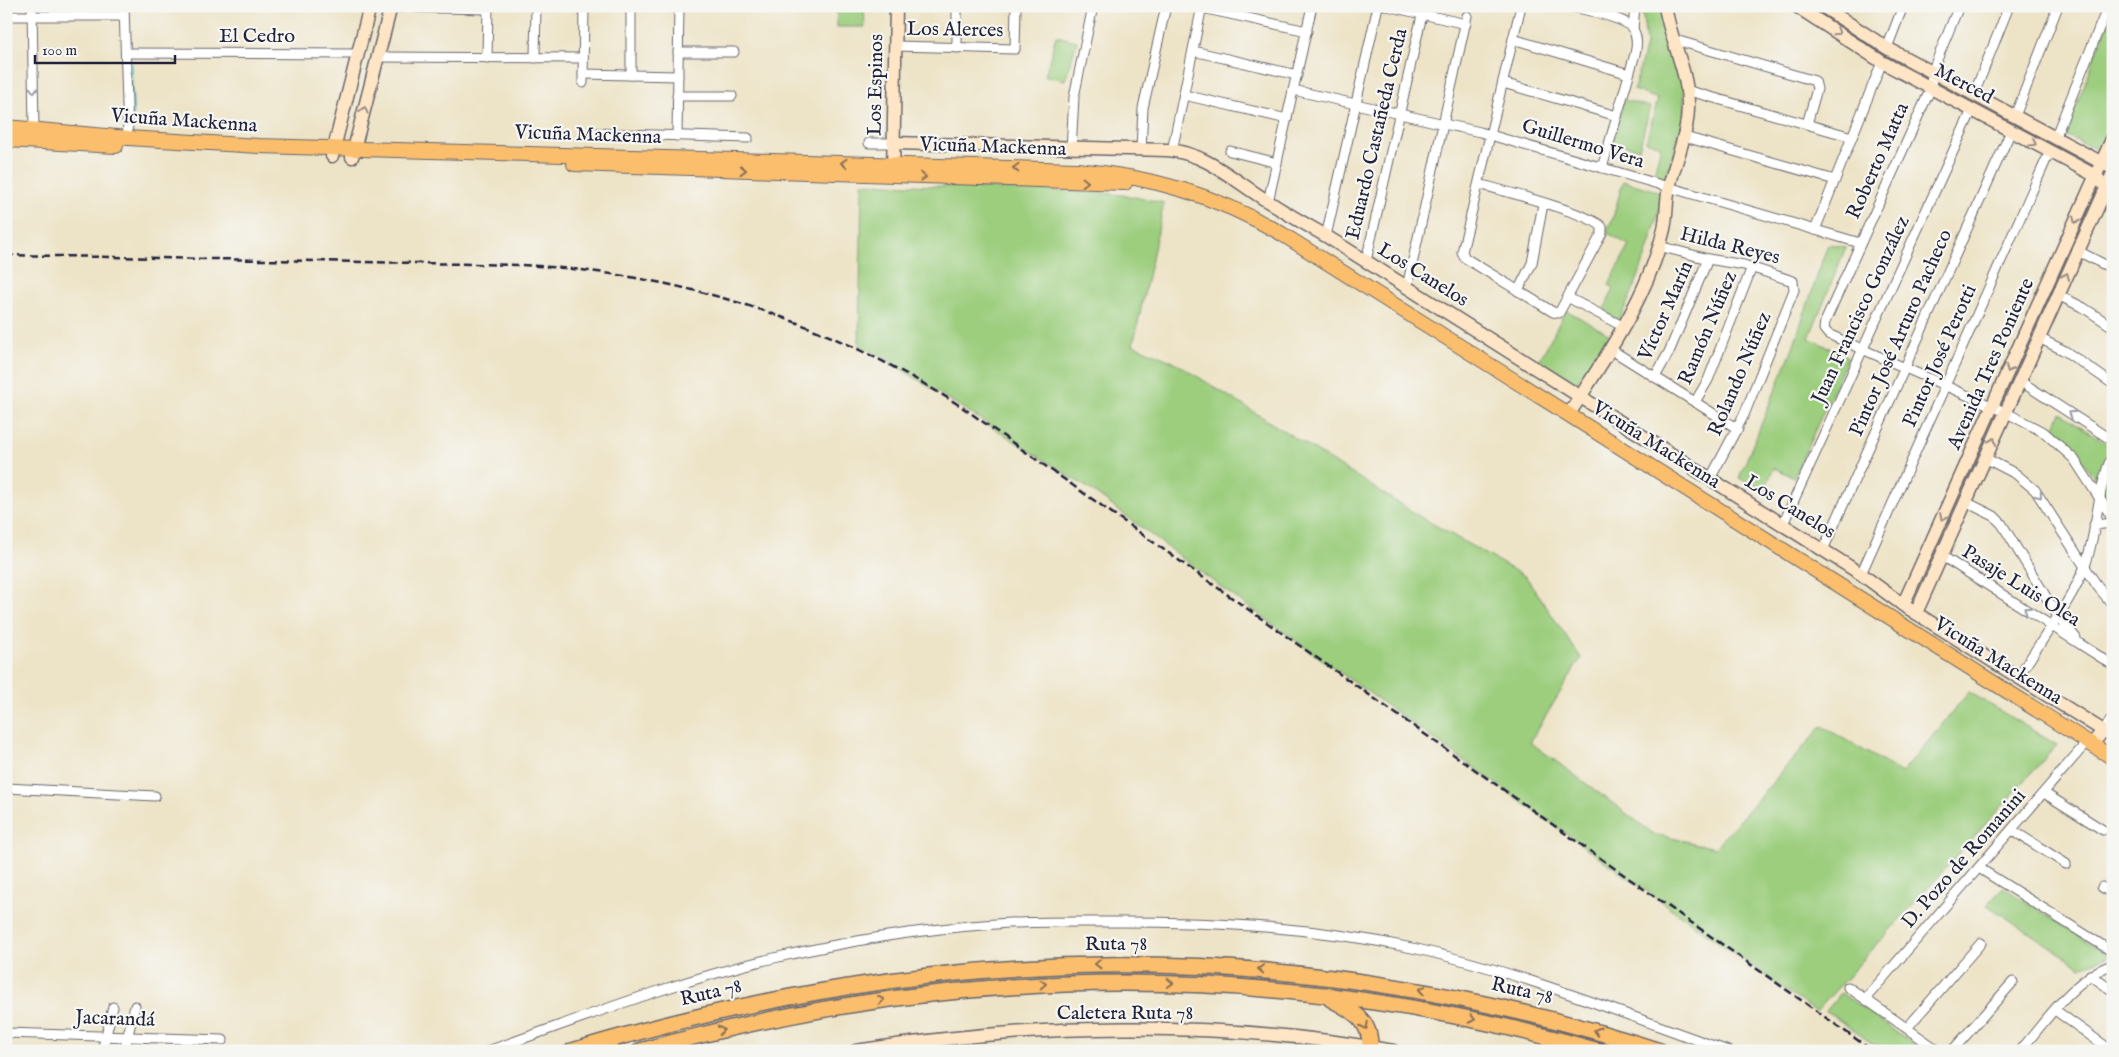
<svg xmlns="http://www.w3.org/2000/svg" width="2119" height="1057" viewBox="0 0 2119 1057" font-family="'IM FELL English',serif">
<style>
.green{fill:#9cce7e;stroke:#5f785c}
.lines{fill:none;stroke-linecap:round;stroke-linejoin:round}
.stream{stroke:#49b8c1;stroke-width:2.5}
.street-casing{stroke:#69666c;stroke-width:11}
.secondary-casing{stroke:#69666c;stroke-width:15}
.primary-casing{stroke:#69666c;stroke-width:16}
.highway-casing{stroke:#69666c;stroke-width:18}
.street{stroke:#fff;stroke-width:9}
.secondary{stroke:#fde5c5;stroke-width:12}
.primary{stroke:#fabe6d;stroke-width:14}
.highway{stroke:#fabe6d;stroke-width:15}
.rail{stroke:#22223b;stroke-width:2.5;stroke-dasharray:8 4;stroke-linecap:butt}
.oneway{stroke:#9a8d87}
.oneway2{stroke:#9c9ca7}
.oneway3{stroke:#8e7054}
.labels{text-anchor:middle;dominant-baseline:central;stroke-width:4.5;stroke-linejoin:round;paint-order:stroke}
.street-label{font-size:20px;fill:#22223b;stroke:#f6f6f2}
</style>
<rect width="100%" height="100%" fill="#f6f6f2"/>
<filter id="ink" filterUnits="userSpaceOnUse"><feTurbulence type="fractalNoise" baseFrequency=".02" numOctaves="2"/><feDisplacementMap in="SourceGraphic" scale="10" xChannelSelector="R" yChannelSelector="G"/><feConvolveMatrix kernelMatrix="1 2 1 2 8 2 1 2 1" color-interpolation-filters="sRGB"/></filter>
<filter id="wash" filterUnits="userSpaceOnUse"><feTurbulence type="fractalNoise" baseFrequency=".0096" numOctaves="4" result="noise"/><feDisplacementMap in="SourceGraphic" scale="20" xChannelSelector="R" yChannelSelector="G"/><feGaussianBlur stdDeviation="1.12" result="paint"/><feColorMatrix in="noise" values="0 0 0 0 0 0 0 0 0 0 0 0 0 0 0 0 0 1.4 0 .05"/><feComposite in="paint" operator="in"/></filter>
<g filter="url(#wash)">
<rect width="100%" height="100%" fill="#ede3c6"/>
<g class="green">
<polygon points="837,6 864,6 865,27 837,27"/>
<polygon points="1642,6 1663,6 1683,83 1685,116 1665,178 1654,173 1661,146 1646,141 1658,99 1634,90 1646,45"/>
<polygon points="2113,13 2113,116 2099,151 2065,135 2092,65 2091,64"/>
<polygon points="1056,36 1077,41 1065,80 1045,76"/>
<polygon points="1624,100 1650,107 1639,149 1612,142"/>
<path d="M1623,181L1664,193C1652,237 1640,280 1619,320L1603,312L1614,288L1609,285L1629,245L1606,232L1613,218Z"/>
<polygon points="862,183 1103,193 1130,196 1164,203 1133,345 1176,363 1419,516 1526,577 1581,658 1530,742 1654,834 1715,848 1822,726 1902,773 1969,692 2057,745 1816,1012 1222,588 1091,490 879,355 859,346"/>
<polygon points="1828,244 1846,247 1809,338 1848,357 1794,477 1774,468 1764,491 1739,478 1792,350"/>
<polygon points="1566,310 1610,335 1573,387 1539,361"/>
<path d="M2061,413L2113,448V507C2095,479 2079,451 2053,429Z"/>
<polygon points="2003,887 2110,956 2081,967 1987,905"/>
<polygon points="1841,993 1923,1051 1883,1051 1826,1011"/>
</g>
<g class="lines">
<g class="stream">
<polyline points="129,38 130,45"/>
<polyline points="130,61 133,115"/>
</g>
</g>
</g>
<g filter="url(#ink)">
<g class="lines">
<defs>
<g id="street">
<polyline points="32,6 34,129"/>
<polyline points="124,6 128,138"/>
<polyline points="1387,6 1466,24"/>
<path d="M1570,6C1584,10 1624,17 1632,28C1638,36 1637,46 1635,54L1602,168"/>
<polyline points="1959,6 1932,72 1931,88 1825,322 1824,329 1828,334 2005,412 2045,433 2074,459 2113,519"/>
<polyline points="391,7 488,9"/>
<polyline points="1202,8 1307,31"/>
<polyline points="6,16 124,16"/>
<polyline points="1633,29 1635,6"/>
<polyline points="1513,39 1629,74"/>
<polyline points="1672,39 1815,81 1817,89 1807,124"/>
<polyline points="895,46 1015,49 1016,6"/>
<polyline points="957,48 957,6"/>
<polyline points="1887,48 1903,6"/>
<polyline points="1193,51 1297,75"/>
<polyline points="678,52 734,52"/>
<polyline points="126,53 357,54"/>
<polyline points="378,57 583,58"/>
<polyline points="487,58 488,6"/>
<polyline points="535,58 536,6"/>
<polyline points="583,74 678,76"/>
<polyline points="631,75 631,6"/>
<polyline points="583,83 584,6"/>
<polyline points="1503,83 1617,116"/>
<polyline points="1293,90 1480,132 1860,243"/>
<polyline points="1686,90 1852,137"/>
<polyline points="1974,94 2009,6"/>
<polyline points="1184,95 1287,119"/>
<polyline points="677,96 732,96"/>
<polyline points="2015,116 2058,6"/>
<polyline points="594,133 748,138"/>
<polyline points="677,136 679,6"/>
<polyline points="1685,137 1835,180"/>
<polyline points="2055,138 2108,6"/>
<polyline points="869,143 893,143"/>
<polyline points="1071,149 1074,97 1093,6"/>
<polyline points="1141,150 1143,108 1166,6"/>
<polyline points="1172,151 1202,6"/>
<polyline points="1230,151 1277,163"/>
<path d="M1479,184C1500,190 1592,214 1602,227V233L1559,313L1553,312L1465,258L1462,252L1521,6"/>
<polyline points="2106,187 2113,195"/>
<polyline points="1268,202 1312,6"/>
<polyline points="1815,230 1882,62"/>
<polyline points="1326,236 1378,6"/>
<polyline points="1659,246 1708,259 1744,265 1793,281 1794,290 1744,415 1710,479"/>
<polyline points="2078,251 2113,269"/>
<polyline points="1366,261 1422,15"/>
<polyline points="1407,287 1467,16"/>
<polyline points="1518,291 1532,263 1543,204"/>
<polyline points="2058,295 2084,308 2113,327"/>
<polyline points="1569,298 1624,327"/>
<polyline points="2039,338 2065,351 2113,384"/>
<polyline points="1610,349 1738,429"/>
<polyline points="1655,377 1669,352 1708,259"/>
<polyline points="2020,381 2113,441"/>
<polyline points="1695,402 1708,380 1752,267"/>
<polyline points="1985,458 2016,474 2035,490 2098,587 2113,605"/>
<polyline points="1966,502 1994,516 2002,524 2057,615 2076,638"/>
<polyline points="1783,524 1972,110"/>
<polyline points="2094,525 2113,523"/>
<polyline points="1823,550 2011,131"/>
<polyline points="1942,556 2113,665"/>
<polyline points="1861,574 2050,151"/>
<path d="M2018,678C2039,642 2071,603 2085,566C2098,530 2096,490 2113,454"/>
<polyline points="2113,717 2103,731 2113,738"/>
<polyline points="6,788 155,796"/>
<polyline points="2044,793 2103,830"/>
<polyline points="2012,830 2066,864"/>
<polyline points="1979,868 2113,952"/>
<polyline points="2102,887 2113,894"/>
<polyline points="2090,975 2113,991"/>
<polyline points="1848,987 1939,1051"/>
<polyline points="1865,999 2088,741"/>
<polyline points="2055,1010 2112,1051"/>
<polyline points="1907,1028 1981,943"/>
<polyline points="6,1033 223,1040"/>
<polyline points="102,1051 113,1007"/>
<polyline points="124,1051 135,1006"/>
<path d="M488,1051C582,1018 676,981 774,958C847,941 921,929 996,924C1036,921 1077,922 1118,922C1220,922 1317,927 1417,949C1523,973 1626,1015 1728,1051"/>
<polyline points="1952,1051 2013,982"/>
<path d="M2020,1051C2044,1023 2077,974 2113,965"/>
</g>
<g id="secondary">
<polyline points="1796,6 1882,62 2096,176 2101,182"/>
<polyline points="1822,6 1887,48 2108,166"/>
<path d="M893,143L1167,150C1208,153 1235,182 1269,202C1287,214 1307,225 1326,236L1861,574L1903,605L2099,728L2103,731L2092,744"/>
<polyline points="332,156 370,6"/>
<polyline points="352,157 391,6"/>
<polyline points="893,174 896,6"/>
<path d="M1569,414C1605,358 1649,295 1664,229C1667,215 1666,201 1669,187C1676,158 1689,133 1688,102C1687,69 1670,39 1665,6"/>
<polyline points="1903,605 2113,137"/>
<polyline points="1916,613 2113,173"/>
<path d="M856,1051C1032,1023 1217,1019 1393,1051"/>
</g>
<g id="primary">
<path d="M6,127L128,138L259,146L1077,170C1153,177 1216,195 1282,234L2113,758"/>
<polyline points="6,140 116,146"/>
<polyline points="574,164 1125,183"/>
</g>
<g id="highway">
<path d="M1331,999C1352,1010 1371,1020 1370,1047"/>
<path d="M572,1051C940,939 1293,933 1660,1051"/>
<path d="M640,1051C960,962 1280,959 1599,1051"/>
</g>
</defs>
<use href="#street" class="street-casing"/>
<use href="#secondary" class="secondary-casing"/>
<use href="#primary" class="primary-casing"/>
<use href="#highway" class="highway-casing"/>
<use href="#street" class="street"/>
<use href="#secondary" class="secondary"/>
<use href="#primary" class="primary"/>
<use href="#highway" class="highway"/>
<path class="rail" d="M6,255L520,265C681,273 826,320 962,407L1873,1051"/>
</g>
<defs><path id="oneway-chevron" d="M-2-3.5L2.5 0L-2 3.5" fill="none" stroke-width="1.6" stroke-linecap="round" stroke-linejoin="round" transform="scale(1.25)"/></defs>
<g class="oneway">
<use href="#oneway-chevron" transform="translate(1837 32) rotate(33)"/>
<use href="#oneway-chevron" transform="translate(364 110) rotate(-75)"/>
<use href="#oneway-chevron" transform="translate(2033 143) rotate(28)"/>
<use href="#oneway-chevron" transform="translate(2076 220) rotate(114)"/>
<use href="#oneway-chevron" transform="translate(2066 276) rotate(-66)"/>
<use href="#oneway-chevron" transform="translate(2009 369) rotate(114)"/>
<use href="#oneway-chevron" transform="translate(1993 441) rotate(-66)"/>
<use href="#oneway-chevron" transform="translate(1943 517) rotate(114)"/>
</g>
<g class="oneway2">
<use href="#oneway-chevron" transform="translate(34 90) rotate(89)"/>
<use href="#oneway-chevron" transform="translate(2072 414) rotate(-147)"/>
<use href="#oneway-chevron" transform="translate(2039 495) rotate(52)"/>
<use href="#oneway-chevron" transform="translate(2027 610) rotate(-147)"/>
</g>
<g class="oneway3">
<use href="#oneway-chevron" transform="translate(844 163) rotate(-178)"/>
<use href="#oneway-chevron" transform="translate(1016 168) rotate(-178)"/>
<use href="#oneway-chevron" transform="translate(743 170) rotate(2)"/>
<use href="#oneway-chevron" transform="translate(923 177) rotate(2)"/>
<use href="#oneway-chevron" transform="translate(1085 182) rotate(1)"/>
<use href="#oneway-chevron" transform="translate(1098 964) rotate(179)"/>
<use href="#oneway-chevron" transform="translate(1261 969) rotate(-176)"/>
<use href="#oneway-chevron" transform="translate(1170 983) rotate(2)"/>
<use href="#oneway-chevron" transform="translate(1043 984) rotate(-3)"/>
<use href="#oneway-chevron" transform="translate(1422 990) rotate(-170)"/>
<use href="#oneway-chevron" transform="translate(881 1000) rotate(-8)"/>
<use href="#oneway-chevron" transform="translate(1472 1019) rotate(12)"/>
<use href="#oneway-chevron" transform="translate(1365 1026) rotate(63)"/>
<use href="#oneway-chevron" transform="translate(721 1030) rotate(-13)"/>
<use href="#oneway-chevron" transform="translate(1597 1031) rotate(-163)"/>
</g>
</g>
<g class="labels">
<g class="street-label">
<text transform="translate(955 30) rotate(1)">Los Alerces</text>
<text x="257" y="36">El Cedro</text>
<text transform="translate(1964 84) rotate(28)">Merced</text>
<text transform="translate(876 85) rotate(-89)">Los Espinos</text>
<text transform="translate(184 121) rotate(4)">Vicuña Mackenna</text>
<text transform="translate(1377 134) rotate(-77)">Eduardo Castañeda Cerda</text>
<text transform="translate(588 135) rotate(2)">Vicuña Mackenna</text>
<text transform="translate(1583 144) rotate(17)">Guillermo Vera</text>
<text transform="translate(993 147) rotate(2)">Vicuña Mackenna</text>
<text transform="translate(1878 161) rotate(-66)">Roberto Matta</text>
<text transform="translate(1730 246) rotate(14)">Hilda Reyes</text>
<text transform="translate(1423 275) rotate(32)">Los Canelos</text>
<text transform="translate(1861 310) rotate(-65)">Juan Francisco González</text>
<text transform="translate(1666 311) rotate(-66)">Víctor Marín</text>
<text transform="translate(1708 328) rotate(-67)">Ramón Núñez</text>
<text transform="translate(1901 333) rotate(-66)">Pintor José Arturo Pacheco</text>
<text transform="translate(1940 356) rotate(-66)">Pintor José Perotti</text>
<text transform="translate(1991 364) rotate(-66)">Avenida Tres Poniente</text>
<text transform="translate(1740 374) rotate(-67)">Rolando Núñez</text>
<text transform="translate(1656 445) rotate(32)">Vicuña Mackenna</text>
<text transform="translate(1790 507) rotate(32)">Los Canelos</text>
<text transform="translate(2021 586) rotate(32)">Pasaje Luis Olea</text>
<text transform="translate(1998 661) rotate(32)">Vicuña Mackenna</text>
<text transform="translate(1964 859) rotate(-49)">D. Pozo de Romanini</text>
<text x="1116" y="944">Ruta 78</text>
<text transform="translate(1522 991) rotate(13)">Ruta 78</text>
<text transform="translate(711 993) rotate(-13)">Ruta 78</text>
<text x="1125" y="1013">Caletera Ruta 78</text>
<text transform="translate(115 1019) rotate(2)">Jacarandá</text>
</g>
</g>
<rect width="2119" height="1057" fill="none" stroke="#f6f6f2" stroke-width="25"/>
<path d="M35 55v8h140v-8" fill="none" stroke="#22223b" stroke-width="2.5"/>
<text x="42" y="55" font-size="15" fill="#22223b" stroke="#f6f6f2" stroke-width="4" paint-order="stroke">100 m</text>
</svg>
